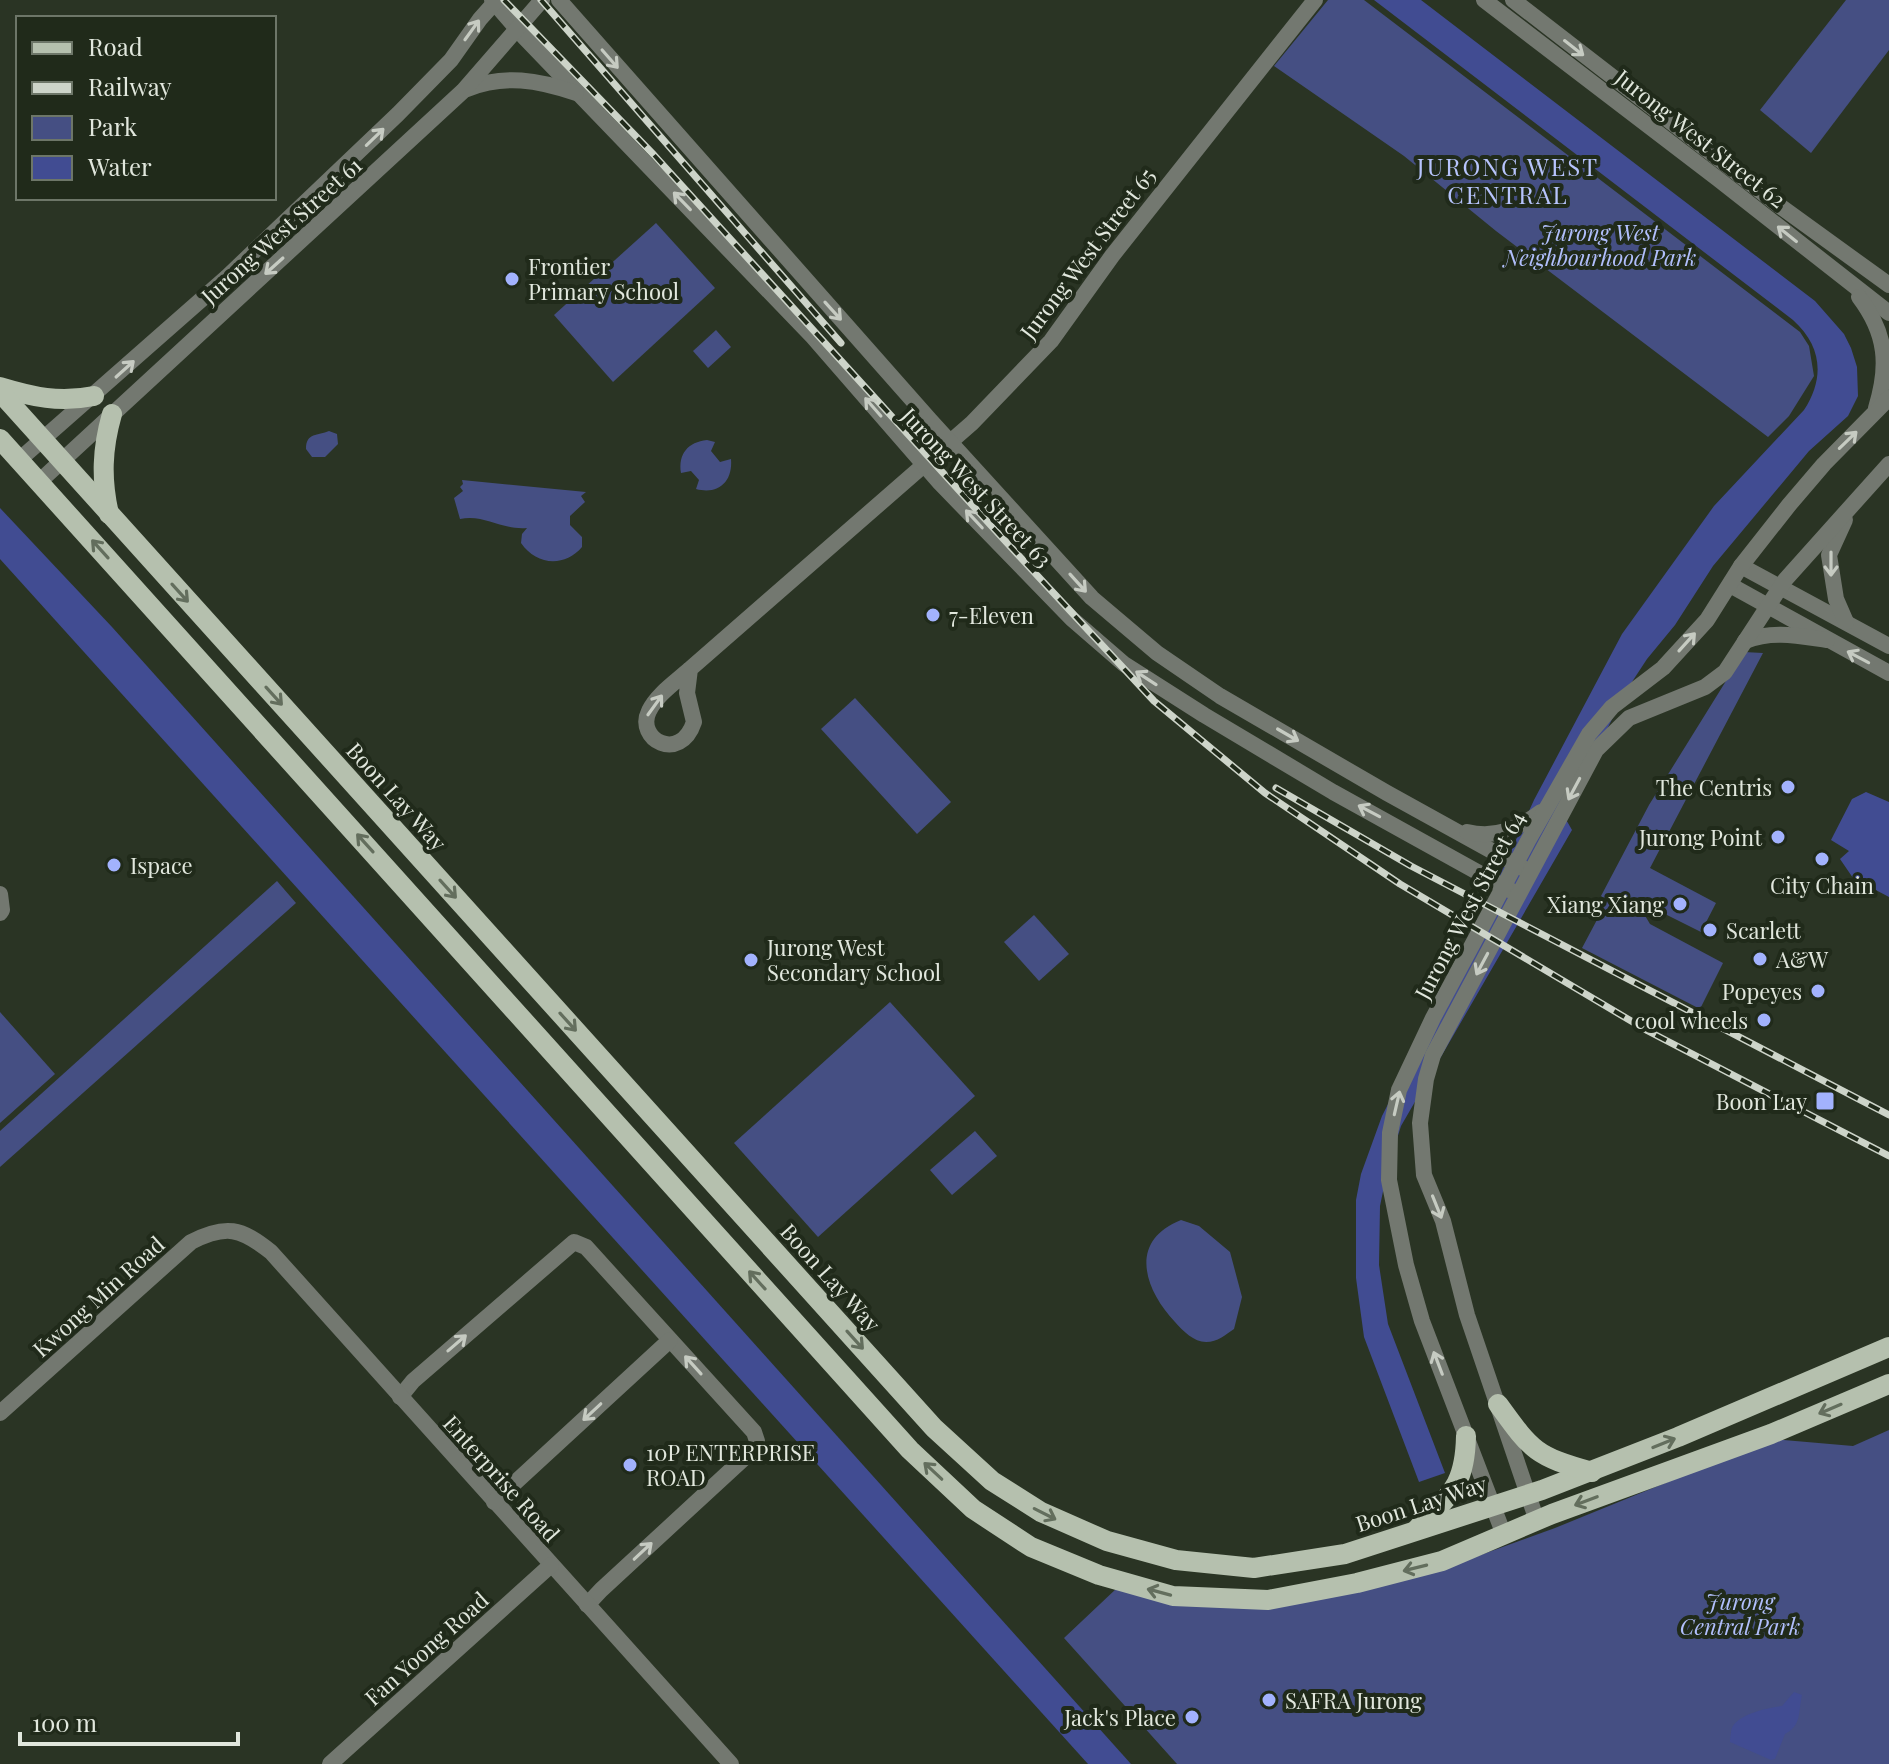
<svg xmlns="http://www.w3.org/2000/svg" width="1889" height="1764" viewBox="0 0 1889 1764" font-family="'Playfair Display',serif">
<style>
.green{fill:#454f83}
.water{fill:#414c92}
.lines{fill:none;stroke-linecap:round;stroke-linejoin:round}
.minor{stroke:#737870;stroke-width:16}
.tertiary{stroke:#737870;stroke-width:16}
.primary{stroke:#b5c0ae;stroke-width:20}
.rail-casing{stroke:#cdd4c9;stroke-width:7}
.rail{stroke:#202a1a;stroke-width:4;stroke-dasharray:12;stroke-linecap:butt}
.oneway{stroke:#c6cbc2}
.oneway2{stroke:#636e5d}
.poi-dot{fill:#a2b2fd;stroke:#202a1a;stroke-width:3}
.labels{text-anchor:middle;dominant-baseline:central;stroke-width:8;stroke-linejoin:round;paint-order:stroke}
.street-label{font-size:22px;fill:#e1e7dd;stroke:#202a1a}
.park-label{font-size:22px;font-style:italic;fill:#b1bffc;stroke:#202a1a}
.poi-label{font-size:22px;fill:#e1e7dd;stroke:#202a1a;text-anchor:start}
.neighbourhood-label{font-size:24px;letter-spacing:2px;fill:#b7c4fc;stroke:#202a1a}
</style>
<rect width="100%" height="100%" fill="#2a3424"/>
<g class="green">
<polygon points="1328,0 1364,0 1800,332 1809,346 1814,376 1789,416 1768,437 1496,231 1404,156 1274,66"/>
<polygon points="1846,0 1889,0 1889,50 1811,153 1760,110"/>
<polygon points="656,223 715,288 613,382 554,315"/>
<polygon points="716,330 731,347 708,368 693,351"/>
<path d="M329,431L337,434L338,444L325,457H312L306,449C306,432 318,436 329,431Z"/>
<path d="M707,440L715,442L711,451L720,462L731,459C733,482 718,495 696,489L699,480L691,471L681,473C678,454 688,442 707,440Z"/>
<path d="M462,480L586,492L581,496L585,502L570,516V525L582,537V547C564,568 536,565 521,543L522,534L527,528C500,530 485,514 460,519L454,498L463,491L460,487L463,484Z"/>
<polygon points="1744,652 1763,653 1650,868 1716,903 1701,932 1635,899 1650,924 1723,963 1700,1009 1582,948 1607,901 1601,896 1649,805"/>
<polygon points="855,698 951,802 917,834 821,729"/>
<polygon points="277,881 296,903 0,1167 0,1131"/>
<polygon points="1034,915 1069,954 1039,981 1004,942"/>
<polygon points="890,1002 975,1096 818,1237 734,1143"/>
<polygon points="0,1012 55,1074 0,1123"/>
<polygon points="975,1131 997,1156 952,1195 930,1170"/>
<path d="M1181,1220L1199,1226L1230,1252L1242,1297L1234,1329C1225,1335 1218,1342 1206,1342C1194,1342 1183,1331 1175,1322C1144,1289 1128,1241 1181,1220Z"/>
<polygon points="1889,1430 1889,1764 1177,1764 1064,1638 1117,1588 1174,1605 1442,1569 1555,1528 1773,1439 1853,1446"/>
</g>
<g class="water">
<path d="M1374,0H1421L1815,301L1844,334L1851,348L1857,367L1858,396L1848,416L1809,451L1713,566L1675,625L1647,659L1626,691L1564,816L1572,830L1401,1126L1388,1167L1380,1206L1379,1265L1388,1324L1445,1473L1419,1482L1364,1337L1356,1278V1200L1361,1174L1382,1116L1467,948L1534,800L1622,634L1714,506L1804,410C1825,378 1822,346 1793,320Z"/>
<polygon points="0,508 112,627 1131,1764 1088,1764 0,559"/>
<polygon points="1866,792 1889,802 1889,897 1853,878 1840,859 1849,851 1831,840 1852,799"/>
<path d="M1794,1692L1802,1695C1798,1712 1802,1725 1785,1734L1775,1759L1771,1760L1730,1742C1730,1739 1731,1731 1732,1728C1738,1714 1768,1708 1782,1706Z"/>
</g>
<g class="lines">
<g class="minor">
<polyline points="1741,566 1889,646"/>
<polyline points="1730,585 1889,673"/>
<path d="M690,669L687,693L694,722C680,764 635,739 649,711C657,694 677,681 690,669L972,423L1051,341L1112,256L1315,0"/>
<polyline points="0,894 2,910 0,913"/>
<polyline points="400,1397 413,1381 574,1242 586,1247 754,1432 757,1441 755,1448 601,1590 587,1605"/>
<path d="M0,1413L191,1242C226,1224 241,1228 271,1252L731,1764"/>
<polyline points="494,1502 670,1340"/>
<polyline points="330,1764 551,1565"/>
</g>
<g class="tertiary">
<polyline points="492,0 525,38 813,337 940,483 1072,619 1124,664 1204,715 1333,792 1517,894"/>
<polyline points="559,0 930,420 1092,598 1157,653 1220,696 1387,793 1530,872"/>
<polyline points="1484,0 1718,179 1889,313"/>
<polyline points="1513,0 1773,201 1889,285"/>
<path d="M467,89C504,74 538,80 576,93"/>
<path d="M1859,297C1887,334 1889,366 1876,408"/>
<polyline points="19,460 227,277 398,114 451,60 480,19 497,0"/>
<polyline points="39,482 463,91 542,0"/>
<polyline points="1845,520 1829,555 1836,599 1846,622"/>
<path d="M1745,641C1772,630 1799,636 1827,640"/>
<path d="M1467,832C1495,839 1518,829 1541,812"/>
<polyline points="1537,1521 1467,1315 1443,1221 1424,1175 1420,1123 1426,1079 1433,1055 1596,750 1629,718 1705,687 1725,672 1785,580 1889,464"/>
<polyline points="1504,1535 1422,1321 1406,1265 1389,1180 1390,1133 1399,1090 1433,1018 1529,839 1589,734 1612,707 1663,668 1707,620 1741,566 1789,505 1824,464 1889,398"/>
</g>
<g class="primary">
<path d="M0,387C33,397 59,403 94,396"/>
<polyline points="0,392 934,1428 992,1481 1041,1512 1107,1541 1176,1560 1254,1568 1345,1554 1542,1490 1678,1437 1889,1347"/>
<polyline points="0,439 910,1450 973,1509 1031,1547 1099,1575 1173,1596 1268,1600 1357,1583 1442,1561 1552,1514 1771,1434 1889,1384"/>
<path d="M109,514C101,479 102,449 112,414"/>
<path d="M1498,1404C1532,1451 1535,1456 1592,1472"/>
<path d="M1417,1529C1450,1494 1465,1487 1466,1436"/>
</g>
<defs>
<g id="rail">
<polyline points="504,0 654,155 995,530 1154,701 1265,793 1400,884 1648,1031 1889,1156"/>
<polyline points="541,0 841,343"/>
<polyline points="1276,788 1411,866 1889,1115"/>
</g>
</defs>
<use href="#rail" class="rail-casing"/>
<use href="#rail" class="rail"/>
</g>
<defs><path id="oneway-shaft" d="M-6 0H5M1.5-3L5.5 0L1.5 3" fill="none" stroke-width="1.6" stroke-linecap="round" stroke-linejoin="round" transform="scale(2)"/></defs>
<g class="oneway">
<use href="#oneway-shaft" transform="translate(472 30) rotate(-54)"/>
<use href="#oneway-shaft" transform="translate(1574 48) rotate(38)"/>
<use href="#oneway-shaft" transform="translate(610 59) rotate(49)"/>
<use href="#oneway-shaft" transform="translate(375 137) rotate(-44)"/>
<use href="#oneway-shaft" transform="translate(682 201) rotate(-134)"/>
<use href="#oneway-shaft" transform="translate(1787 234) rotate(-141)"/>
<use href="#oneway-shaft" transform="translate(274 266) rotate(138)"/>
<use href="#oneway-shaft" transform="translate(833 311) rotate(48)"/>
<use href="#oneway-shaft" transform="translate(125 369) rotate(-42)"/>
<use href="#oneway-shaft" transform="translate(873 407) rotate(-131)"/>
<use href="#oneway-shaft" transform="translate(1848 440) rotate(-44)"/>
<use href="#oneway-shaft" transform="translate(974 519) rotate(-133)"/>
<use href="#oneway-shaft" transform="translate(1831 564) rotate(90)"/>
<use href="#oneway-shaft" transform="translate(1078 583) rotate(48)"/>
<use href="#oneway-shaft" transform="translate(1687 642) rotate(-48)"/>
<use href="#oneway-shaft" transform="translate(1858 657) rotate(-152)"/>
<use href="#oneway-shaft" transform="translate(1146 678) rotate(-147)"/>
<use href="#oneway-shaft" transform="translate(655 705) rotate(-54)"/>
<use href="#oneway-shaft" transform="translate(1288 735) rotate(30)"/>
<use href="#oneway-shaft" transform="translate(1574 789) rotate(118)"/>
<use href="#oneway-shaft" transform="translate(1369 811) rotate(-152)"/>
<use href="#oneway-shaft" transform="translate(1482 964) rotate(118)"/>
<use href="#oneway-shaft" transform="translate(1397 1103) rotate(-77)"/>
<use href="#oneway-shaft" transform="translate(1437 1207) rotate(68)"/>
<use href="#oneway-shaft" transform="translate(457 1343) rotate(-41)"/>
<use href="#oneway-shaft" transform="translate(1438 1363) rotate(-111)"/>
<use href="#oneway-shaft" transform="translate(693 1365) rotate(-132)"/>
<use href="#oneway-shaft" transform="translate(592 1412) rotate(137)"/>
<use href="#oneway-shaft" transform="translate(643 1551) rotate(-43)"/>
</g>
<g class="oneway2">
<use href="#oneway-shaft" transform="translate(100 549) rotate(-132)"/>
<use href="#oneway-shaft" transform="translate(180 593) rotate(48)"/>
<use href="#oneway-shaft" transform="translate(274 696) rotate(48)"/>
<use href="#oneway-shaft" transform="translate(365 843) rotate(-132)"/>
<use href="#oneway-shaft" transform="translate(448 889) rotate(48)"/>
<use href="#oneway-shaft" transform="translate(568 1022) rotate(48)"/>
<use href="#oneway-shaft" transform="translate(757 1280) rotate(-132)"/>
<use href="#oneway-shaft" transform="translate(855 1340) rotate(48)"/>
<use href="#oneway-shaft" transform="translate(1830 1409) rotate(157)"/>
<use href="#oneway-shaft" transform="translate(1664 1443) rotate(-22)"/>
<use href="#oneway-shaft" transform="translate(933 1471) rotate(-137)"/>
<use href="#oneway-shaft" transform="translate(1586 1501) rotate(159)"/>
<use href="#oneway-shaft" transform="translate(1045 1514) rotate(27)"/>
<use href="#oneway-shaft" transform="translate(1415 1568) rotate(166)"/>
<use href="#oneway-shaft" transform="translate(1159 1592) rotate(-165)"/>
</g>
<g class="poi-dot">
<circle cx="512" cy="279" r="8"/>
<circle cx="933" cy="615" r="8"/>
<circle cx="1788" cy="787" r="8"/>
<circle cx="1778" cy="837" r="8"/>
<circle cx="1822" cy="859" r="8"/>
<circle cx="114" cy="865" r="8"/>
<circle cx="1680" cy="904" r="8"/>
<circle cx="1710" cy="930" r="8"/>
<circle cx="1760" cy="959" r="8"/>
<circle cx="751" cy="960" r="8"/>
<circle cx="1818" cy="991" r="8"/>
<circle cx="1764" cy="1020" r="8"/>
<rect x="1815" y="1091" width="20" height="20" rx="4"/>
<circle cx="630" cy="1465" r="8"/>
<circle cx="1269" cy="1700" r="8"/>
<circle cx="1192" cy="1717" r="8"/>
</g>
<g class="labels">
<g class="street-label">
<text transform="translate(1701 138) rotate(38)">Jurong West Street 62</text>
<text transform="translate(281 230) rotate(-42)">Jurong West Street 61</text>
<text transform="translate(1087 253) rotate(-53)">Jurong West Street 65</text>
<text transform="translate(977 487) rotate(47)">Jurong West Street 63</text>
<text transform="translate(397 796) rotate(48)">Boon Lay Way</text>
<text transform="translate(1469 905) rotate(-62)">Jurong West Street 64</text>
<text transform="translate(831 1277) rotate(48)">Boon Lay Way</text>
<text transform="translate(98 1296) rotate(-42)">Kwong Min Road</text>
<text transform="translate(502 1478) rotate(48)">Enterprise Road</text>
<text transform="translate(1421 1503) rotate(-18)">Boon Lay Way</text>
<text transform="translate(426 1648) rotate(-42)">Fan Yoong Road</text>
</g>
<g class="park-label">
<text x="1600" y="232">Jurong West<tspan x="1600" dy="25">Neighbourhood Park</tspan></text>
<text x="1740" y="1601">Jurong<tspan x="1740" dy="25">Central Park</tspan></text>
</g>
<g class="poi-label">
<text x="528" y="266">Frontier<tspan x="528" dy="25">Primary School</tspan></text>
<text x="949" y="615">7-Eleven</text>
<text x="1772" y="787" text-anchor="end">The Centris</text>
<text x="1762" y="837" text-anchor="end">Jurong Point</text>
<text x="130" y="865">Ispace</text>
<text x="1822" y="885" text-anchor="middle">City Chain</text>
<text x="1664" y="904" text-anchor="end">Xiang Xiang</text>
<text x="1726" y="930">Scarlett</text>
<text x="767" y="947">Jurong West<tspan x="767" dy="25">Secondary School</tspan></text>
<text x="1776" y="959">A&amp;W</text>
<text x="1802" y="991" text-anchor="end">Popeyes</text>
<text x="1748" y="1020" text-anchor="end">cool wheels</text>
<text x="1807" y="1101" text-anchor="end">Boon Lay</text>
<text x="646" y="1452">10P ENTERPRISE<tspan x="646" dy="25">ROAD</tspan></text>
<text x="1285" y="1700">SAFRA Jurong</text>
<text x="1176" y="1717" text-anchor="end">Jack's Place</text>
</g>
<g class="neighbourhood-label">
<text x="1508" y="166">JURONG WEST<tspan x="1508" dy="28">CENTRAL</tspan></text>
</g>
</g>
<rect x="16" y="16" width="260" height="184" fill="#202a1a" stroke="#6d7668" stroke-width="2"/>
<rect x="32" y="42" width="40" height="12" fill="#b5c0ae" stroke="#6d7668" stroke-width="2"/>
<text x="88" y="56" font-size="24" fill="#e1e7dd">Road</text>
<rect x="32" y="82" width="40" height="12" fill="#cdd4c9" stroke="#6d7668" stroke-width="2"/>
<text x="88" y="96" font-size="24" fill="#e1e7dd">Railway</text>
<rect x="32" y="116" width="40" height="24" fill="#454f83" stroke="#6d7668" stroke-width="2"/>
<text x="88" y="136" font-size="24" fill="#e1e7dd">Park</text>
<rect x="32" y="156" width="40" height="24" fill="#414c92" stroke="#6d7668" stroke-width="2"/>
<text x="88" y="176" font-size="24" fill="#e1e7dd">Water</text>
<path d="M20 1732v12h218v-12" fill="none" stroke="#e1e7dd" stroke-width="4"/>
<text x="32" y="1732" font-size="24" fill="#e1e7dd" stroke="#202a1a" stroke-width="6" paint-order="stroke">100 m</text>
</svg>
